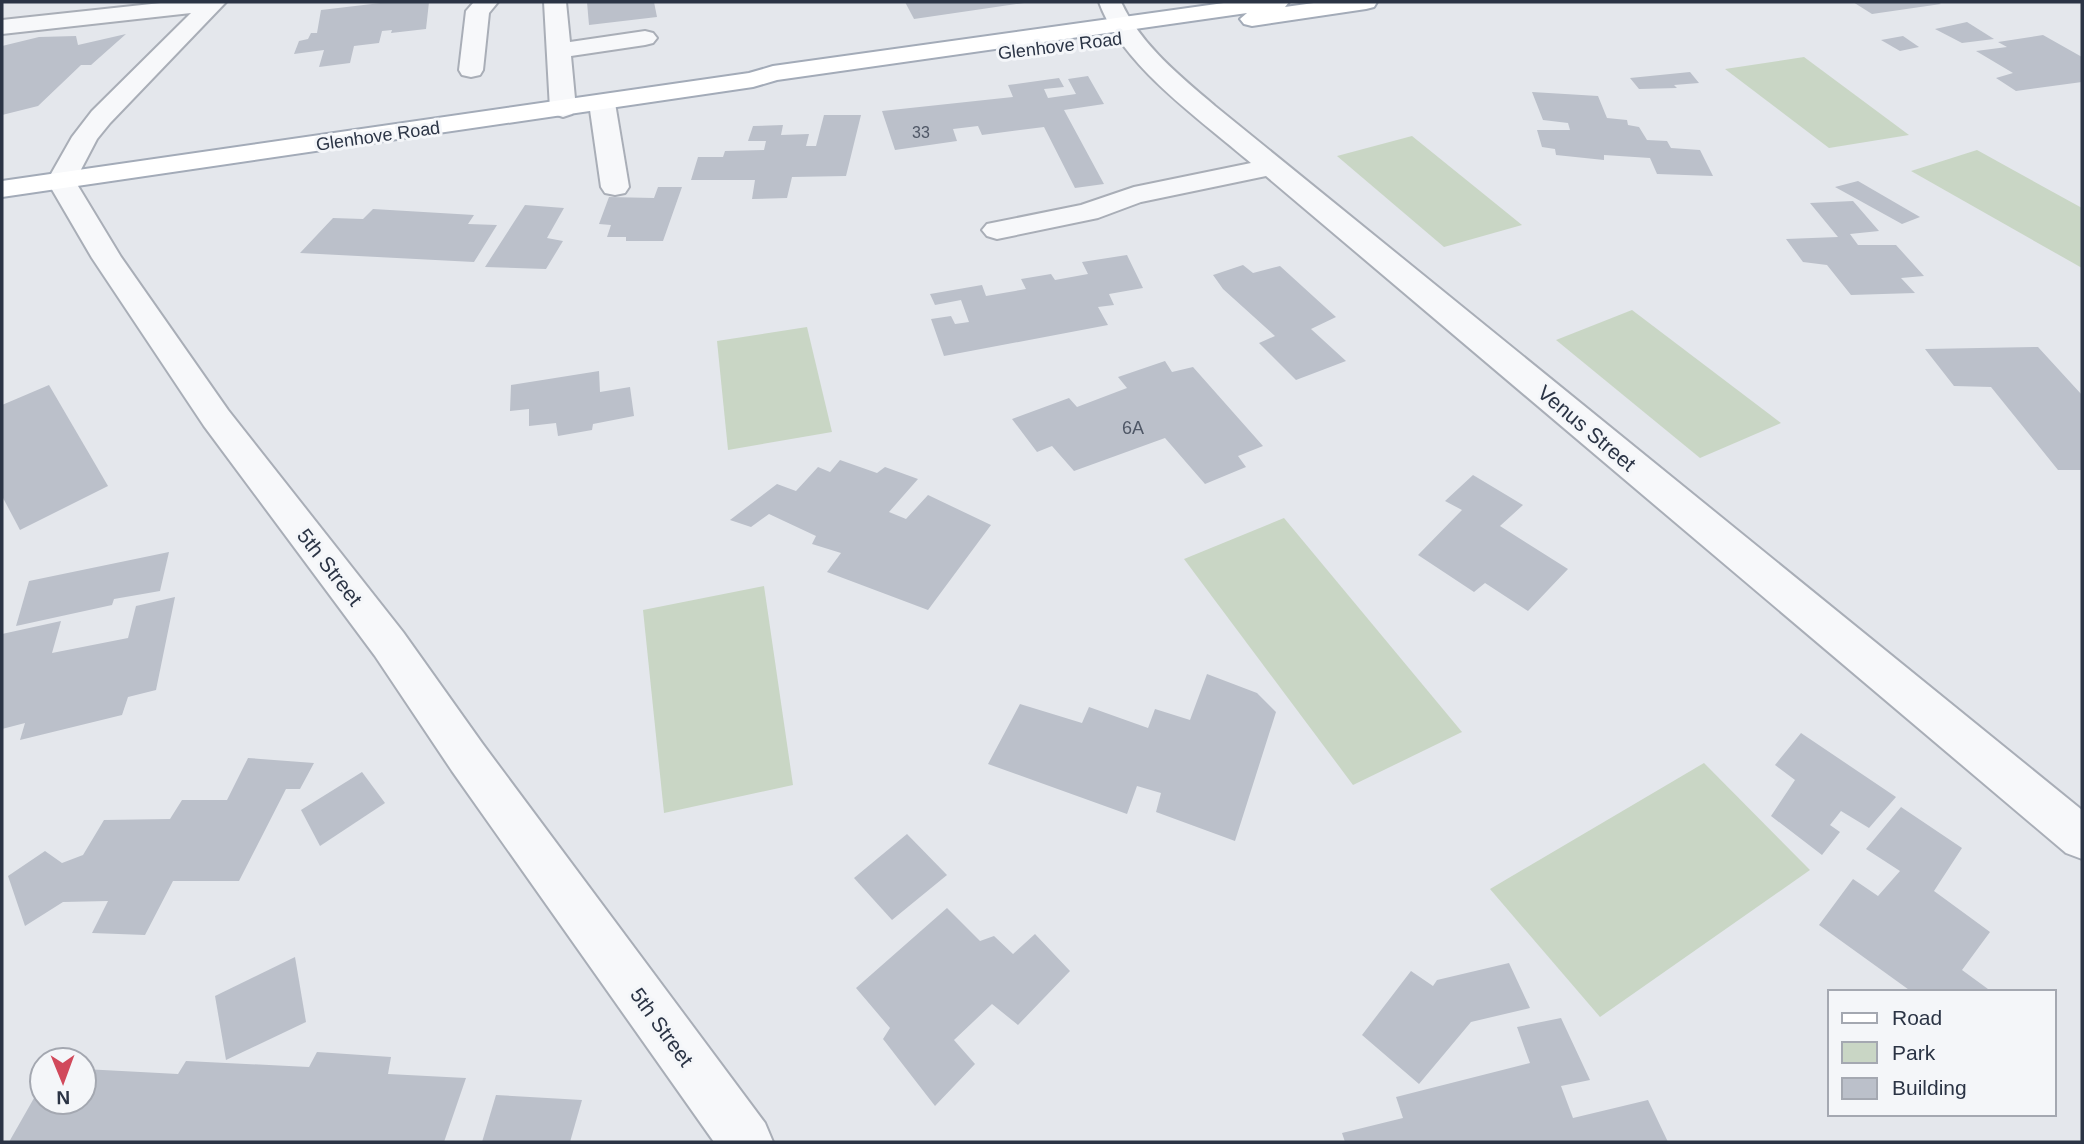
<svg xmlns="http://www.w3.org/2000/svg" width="2084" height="1144" viewBox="0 0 2084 1144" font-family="Helvetica,sans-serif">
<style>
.green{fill:#c9d6c5}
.building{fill:#bbc0ca}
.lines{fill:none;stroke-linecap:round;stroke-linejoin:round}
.minor-casing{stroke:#a9aeb7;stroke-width:4}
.major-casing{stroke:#a3abb8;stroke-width:4}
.minor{fill:#f7f8fa;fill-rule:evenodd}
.major{fill:#fff;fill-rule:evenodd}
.labels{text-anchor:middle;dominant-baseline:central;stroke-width:6;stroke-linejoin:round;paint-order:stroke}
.far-number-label{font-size:16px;fill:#4f5766}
.far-street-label{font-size:18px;fill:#2b3445;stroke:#f4f6f9}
.number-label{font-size:18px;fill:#4f5766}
.street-label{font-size:21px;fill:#2b3445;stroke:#f4f6f9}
</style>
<rect width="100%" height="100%" fill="#e4e7ec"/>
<g class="green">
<polygon points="1804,57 1909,135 1829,148 1725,69"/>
<polygon points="1412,136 1522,225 1444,247 1337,156"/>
<polygon points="1977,150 2082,208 2082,268 1911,171"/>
<polygon points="1632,310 1781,423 1700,458 1556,340"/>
<polygon points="807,327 832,432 728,450 717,341"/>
<polygon points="1284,518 1462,732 1353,785 1184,559"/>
<polygon points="764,586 793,785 664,813 643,610"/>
<polygon points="1704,763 1810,870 1600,1017 1490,889"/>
</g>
<g class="building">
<polygon points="389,2 429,2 426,29 391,33 392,30 382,31 379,43 354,46 350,63 319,67 324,50 294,54 299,41 308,39 311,33 317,33 321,10"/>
<polygon points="587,2 654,2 657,17 589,25"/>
<polygon points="905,2 1024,2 1024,3 914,19"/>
<polygon points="1853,2 1937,2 1941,4 1872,14"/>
<polygon points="1967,22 1994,39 1962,43 1935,29"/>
<polygon points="126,34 91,65 81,65 38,106 2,115 2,46 39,37 76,36 78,45"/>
<polygon points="2043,35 2082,57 2082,82 2016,91 1996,78 2013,73 1976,51 2007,47 1998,42"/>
<polygon points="1903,36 1919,47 1900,51 1881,40"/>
<polygon points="1690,72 1699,83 1674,85 1677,88 1639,89 1630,78"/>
<polygon points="1088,76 1104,104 1064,110 1104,184 1075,188 1044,127 982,135 978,126 953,129 957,141 895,150 882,111 1013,97 1008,85 1059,78 1064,87 1044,89 1048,98 1076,94 1068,79"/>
<polygon points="1532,92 1598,96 1607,118 1627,120 1628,125 1639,127 1647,140 1667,141 1671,148 1700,150 1713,176 1657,174 1650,158 1604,155 1604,160 1556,155 1555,149 1542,147 1537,130 1570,130 1568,123 1543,120"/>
<polygon points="824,115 861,115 846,176 792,177 787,198 752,199 755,180 691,180 698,157 723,157 725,151 764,150 766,141 748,141 753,126 783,125 781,135 809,134 806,146 816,146"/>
<polygon points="1858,181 1920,217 1902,224 1835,187"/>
<polygon points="658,187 682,187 663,241 626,241 626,237 607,237 611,225 599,224 609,197 654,198"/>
<polygon points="1853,201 1879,231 1850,234 1858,245 1896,245 1924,276 1901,278 1915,293 1851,295 1827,265 1803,262 1786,239 1838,237 1810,203"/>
<polygon points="525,205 564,208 547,238 563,241 546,269 485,267"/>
<polygon points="373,209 474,215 468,224 497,225 474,262 300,253 333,218 363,219"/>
<polygon points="1127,255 1143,288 1109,294 1114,305 1098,307 1108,325 944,356 931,319 951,316 955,324 969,322 961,300 935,305 930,294 982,285 986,296 1026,289 1021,279 1051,274 1055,280 1088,274 1082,262"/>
<polygon points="1243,265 1253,273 1280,266 1336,317 1311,329 1346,361 1296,380 1259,343 1275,336 1223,289 1213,275"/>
<polygon points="2038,347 2082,395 2082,470 2058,470 1991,387 1954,386 1925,349"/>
<polygon points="1165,361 1172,372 1193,367 1263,446 1238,456 1246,467 1205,484 1165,438 1074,471 1052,446 1037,452 1012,419 1069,398 1077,407 1127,388 1118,377"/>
<polygon points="599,371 600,392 630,387 634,416 593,424 592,430 558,436 556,423 529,426 529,409 510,411 511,385"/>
<polygon points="49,385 108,486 20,530 2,496 2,405"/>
<polygon points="840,460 877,473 885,467 918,479 889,512 906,519 928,495 991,525 928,610 827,572 841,553 812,544 816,536 769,514 751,527 730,520 777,484 796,491 818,467 830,472"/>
<polygon points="1473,475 1523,505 1500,526 1568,569 1528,611 1485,583 1474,592 1418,555 1462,510 1445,501"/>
<polygon points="169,552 160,591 114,599 112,605 16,626 29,581"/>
<polygon points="175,597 156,690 128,697 122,715 20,740 25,723 2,729 2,634 61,621 52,653 128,638 136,606"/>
<polygon points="1207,674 1257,693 1276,712 1235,841 1156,812 1161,793 1137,786 1127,814 988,764 1020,704 1082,723 1089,707 1148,728 1155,709 1190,720"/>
<polygon points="1801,733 1896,797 1869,828 1841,811 1830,825 1840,832 1822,855 1771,816 1795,780 1775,765"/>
<polygon points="248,758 314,763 300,789 286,789 239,881 173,881 145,935 92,933 108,901 63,902 25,926 8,876 45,851 62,863 83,855 104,820 170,819 182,800 227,800"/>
<polygon points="362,772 385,803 320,846 301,810"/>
<polygon points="1901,807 1962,848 1934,891 1990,932 1962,970 1988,989 1986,992 1912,992 1819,925 1853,879 1878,896 1900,871 1866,849"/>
<polygon points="907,834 947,875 892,920 854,878"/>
<polygon points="947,908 980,941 994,936 1013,954 1035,934 1070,971 1018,1025 992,1004 954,1040 975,1064 935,1106 883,1039 890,1028 856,988"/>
<polygon points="295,957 306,1022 226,1060 215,996"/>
<polygon points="1509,963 1530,1008 1471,1022 1419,1084 1362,1035 1411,971 1433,986 1437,980"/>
<polygon points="1561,1018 1590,1080 1561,1086 1573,1118 1648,1100 1668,1142 1345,1142 1342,1133 1403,1118 1396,1097 1530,1063 1517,1027"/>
<polygon points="317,1052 391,1057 388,1074 466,1078 444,1142 9,1142 42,1084 42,1102 84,1102 84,1069 178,1074 186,1061 309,1067"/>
<polygon points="496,1095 582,1100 570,1142 482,1142"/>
</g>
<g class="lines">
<defs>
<g id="minor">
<polygon points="170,2 226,2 110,123 97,139 75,181 121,257 228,410 403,632 482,743 765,1123 773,1142 714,1142 452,771 375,656 204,426 92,258 47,181 72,137 92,111 191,13 2,34 2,20"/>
<polygon points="474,2 498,2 489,13 483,70 480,75 471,77 462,75 459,70 466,11"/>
<polygon points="544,2 566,2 570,42 645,31 653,33 657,38 653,43 645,45 571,56 576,109 572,114 563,117 554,114 550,109"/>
<path d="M1099,2H1121C1141,45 1180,76 1215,106L2082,810V859L2066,853L1266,176L1141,202L1098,218L997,239L987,236L982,230L987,224L1081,205L1134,187L1251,163C1200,119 1122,66 1099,2Z"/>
<polygon points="602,95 611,98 615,103 629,187 625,193 615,195 605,193 601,187 589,103 593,98"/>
</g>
<polygon id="major" points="1231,2 1289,2 1285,7 1321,2 1377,2 1374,7 1366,9 1252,26 1244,24 1240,19 1247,13 777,80 753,87 2,197 2,181 749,73 773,66"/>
</defs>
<use href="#minor" class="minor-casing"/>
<use href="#major" class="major-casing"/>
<use href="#minor" class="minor"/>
<use href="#major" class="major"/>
</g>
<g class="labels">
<g class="far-number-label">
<text x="921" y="132">33</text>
</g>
<g class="far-street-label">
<text transform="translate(1060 46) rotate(-7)">Glenhove Road</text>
<text transform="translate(378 136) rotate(-8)">Glenhove Road</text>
</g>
<g class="number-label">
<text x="1133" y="428">6A</text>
</g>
<g class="street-label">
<text transform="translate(1587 428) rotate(40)">Venus Street</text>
<text transform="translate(330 567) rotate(52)">5th Street</text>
<text transform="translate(662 1027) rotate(54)">5th Street</text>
</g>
</g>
<rect width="2084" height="1144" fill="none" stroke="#2b3445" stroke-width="7"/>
<rect x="1828" y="990" width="228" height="126" fill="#f4f6f9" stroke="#a4a8b1" stroke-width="2"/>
<rect x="1842" y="1013" width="35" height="10" fill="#ffffff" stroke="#a4a8b1" stroke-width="2"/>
<text x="1892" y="1025" font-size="21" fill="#2b3445">Road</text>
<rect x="1842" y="1042" width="35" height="21" fill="#c9d6c5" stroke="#a4a8b1" stroke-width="2"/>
<text x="1892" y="1060" font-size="21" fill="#2b3445">Park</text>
<rect x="1842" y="1078" width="35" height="21" fill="#bbc0ca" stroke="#a4a8b1" stroke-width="2"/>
<text x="1892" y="1095" font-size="21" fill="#2b3445">Building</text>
<g transform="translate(63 1081) rotate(179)"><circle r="33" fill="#f4f6f9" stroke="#a4a8b1" stroke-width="2"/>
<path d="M0-5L12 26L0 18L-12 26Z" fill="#d1495b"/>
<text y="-10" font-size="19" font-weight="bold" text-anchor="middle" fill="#2b3445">N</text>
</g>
</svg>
